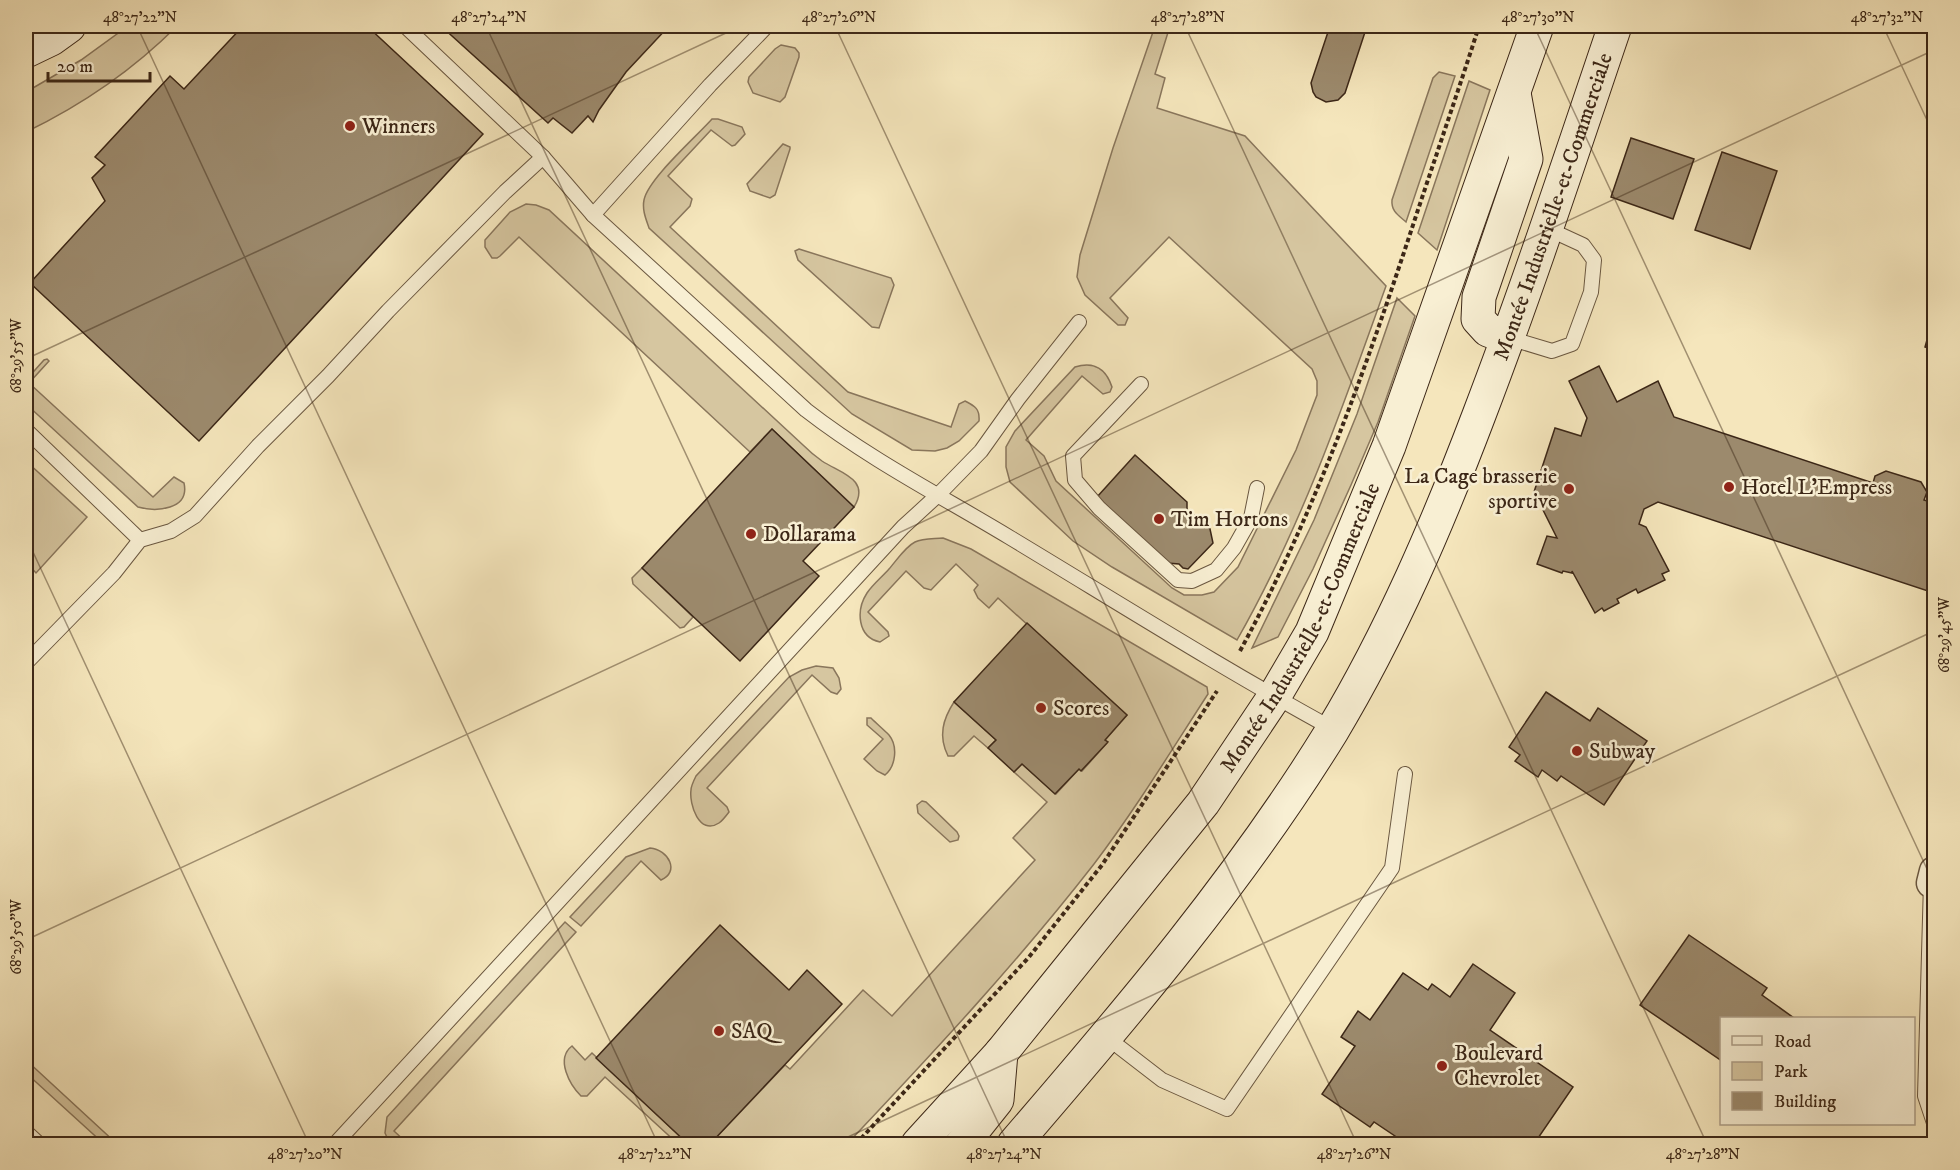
<svg xmlns="http://www.w3.org/2000/svg" width="1960" height="1170" viewBox="0 0 1960 1170" font-family="'IM FELL DW Pica',serif">
<style>
.green{fill:#d6c6a0;stroke:#89765c;stroke-width:1.5}
.building{fill:#9c8a6d;stroke:#3c2717;stroke-width:1.5}
.lines{fill:none;stroke-linecap:round;stroke-linejoin:round}
.lane-casing{stroke:#6a5740;stroke-width:16}
.street-casing{stroke:#6a5740;stroke-width:31}
.secondary-casing{stroke:#3c2717;stroke-width:35}
.path{stroke:#3c2717;stroke-width:4;stroke-dasharray:4.5 3;stroke-linecap:butt}
.lane{stroke:#f8efd3;stroke-width:14}
.street{stroke:#f8efd3;stroke-width:28}
.secondary{stroke:#f8efd3;stroke-width:33}
.ticks{fill:none;stroke:#3c2717;stroke-width:1.5;stroke-opacity:0.45}
.poi-dot{fill:#8f2418;stroke:#f8efd3;stroke-width:2}
.labels{text-anchor:middle;dominant-baseline:central;stroke-width:5;stroke-linejoin:round;paint-order:stroke}
.poi-label{font-size:22px;fill:#3c2717;stroke:#f8efd3;text-anchor:start}
.street-label{font-size:22px;fill:#3c2717;stroke:#f8efd3}
.neatline{fill:none;stroke:#3c2717;stroke-width:2}
.ticks-label{font-size:15px;text-anchor:middle;fill:#3c2717}
</style>
<rect width="100%" height="100%" fill="#f5e6bc"/>
<filter id="stains"><feTurbulence type="fractalNoise" baseFrequency=".00333" numOctaves="4"/><feColorMatrix values="0 0 0 0 .2 0 0 0 0 .09 0 0 0 0 .02 0 0 0 .5 -.17"/></filter>
<radialGradient id="worn" r=".72"><stop offset=".6" stop-color="#630" stop-opacity="0"/><stop offset="1" stop-color="#630" stop-opacity=".3"/></radialGradient>
<g class="green">
<path d="M128,26H177C133,70 82,105 26,132V92L81,60Z"/>
<path d="M1155,26H1170L1155,74L1165,78L1157,108L1245,136L1386,286C1343,406 1301,528 1237,640L1112,567L1073,541L1010,482L1006,467V447L1015,431L1075,367C1095,361 1106,369 1112,387L1110,392L1103,394L1082,376L1026,440L1044,456L1056,481L1172,588L1184,595H1202L1214,592L1238,567L1296,450L1317,395V381L1312,369L1169,237L1110,298L1128,318L1125,325H1118L1085,295L1077,277L1080,255L1113,148Z"/>
<polygon points="781,45 795,48 799,53 799,57 785,97 780,102 753,93 748,82 749,77 775,49"/>
<path d="M1439,72L1455,76L1406,222C1398,215 1391,211 1392,200L1433,78Z"/>
<polygon points="1469,81 1490,90 1437,250 1418,233"/>
<path d="M712,119H718L742,127L745,134L735,145L732,146L711,130L668,176L692,199L690,206L670,227L848,392L951,427L959,404L965,401C975,406 980,409 979,421L959,441L947,448L935,451L912,450L852,414L649,228C646,219 642,210 644,200C648,179 696,137 712,119Z"/>
<polygon points="783,144 790,147 790,149 775,195 770,198 750,191 747,184"/>
<path d="M526,204L536,205L549,210L803,445C809,451 815,456 822,461C840,473 871,479 854,507L772,429L750,452L519,237L500,256L497,258H492L485,247V240L510,212Z"/>
<polygon points="799,249 891,278 894,285 879,328 872,327 798,260 795,251"/>
<polygon points="1397,298 1415,316 1378,422 1351,485 1313,569 1278,637 1252,648 1314,520 1357,414"/>
<path d="M47,359L49,361L29,383L153,497L174,477L184,483C190,510 156,512 138,507L26,404V380L44,360Z"/>
<polygon points="26,461 87,517 36,573 26,562"/>
<path d="M943,538L971,549L1207,687L1208,694C1171,751 1135,810 1094,864C1017,963 932,1054 847,1144H710L785,1065L790,1069L863,990L892,1016L1035,860L1013,838L1047,802L1014,772L1022,764L1056,794L1079,769L1082,771L1107,743L1105,740L1127,715L998,598L989,608L978,598L974,590L978,585L956,564L931,590L924,588L906,571L868,612L888,632L889,636L880,642C857,637 856,610 867,593C873,584 882,577 889,569C897,560 905,547 915,542C923,538 934,539 943,538Z"/>
<polygon points="642,568 693,617 684,627 680,628 633,584 632,578"/>
<path d="M816,666L833,668L839,678L841,689L837,694L831,692L812,675L707,788L727,807L729,812C726,816 722,821 719,823C699,836 689,804 691,790C691,786 694,780 696,776L789,677L802,670Z"/>
<path d="M954,702L996,740L988,748L974,736L954,756H948C938,736 943,719 954,702Z"/>
<path d="M867,718H871C877,724 883,729 889,735C898,746 896,766 885,775L877,771L864,759L883,739L867,725Z"/>
<polygon points="922,801 926,802 957,832 959,836 958,840 950,842 918,813 917,805"/>
<path d="M650,848C669,850 680,872 661,880L641,861L581,926L570,917L626,857Z"/>
<polygon points="565,922 576,932 394,1131 408,1144 390,1144 385,1133 387,1117"/>
<path d="M572,1046L585,1060L592,1053L688,1144H678L605,1077L587,1096H581C570,1085 555,1059 572,1046Z"/>
<polygon points="26,1060 117,1144 104,1144 26,1073"/>
</g>
<g class="building">
<polygon points="243,26 367,26 483,134 199,441 30,283 105,201 92,178 105,165 95,157 170,76 184,89"/>
<polygon points="441,26 669,26 626,72 599,110 593,122 588,116 572,133 553,118 548,123"/>
<polygon points="1330,26 1367,26 1345,93 1338,100 1326,102 1316,97 1313,92 1311,83"/>
<polygon points="1631,138 1694,159 1673,219 1611,197"/>
<polygon points="1722,152 1777,171 1750,249 1695,230"/>
<polygon points="1934,315 1934,350 1925,347"/>
<polygon points="1599,366 1617,402 1658,381 1674,417 1873,483 1875,476 1886,471 1921,482 1927,492 1924,500 1934,503 1934,593 1658,502 1644,509 1639,524 1646,527 1669,571 1662,574 1665,580 1638,593 1636,589 1617,599 1619,603 1604,611 1602,608 1595,613 1572,571 1572,573 1563,571 1562,573 1537,564 1547,536 1557,538 1534,492 1555,428 1581,436 1587,418 1569,381"/>
<polygon points="772,429 854,507 803,561 819,576 740,661 642,568"/>
<polygon points="1135,455 1187,502 1187,509 1210,529 1213,543 1188,569 1183,568 1179,564 1167,563 1097,497"/>
<polygon points="1027,623 1127,715 1105,740 1108,742 1081,771 1079,769 1055,794 1022,764 1014,772 988,748 996,740 954,702"/>
<polygon points="1546,692 1590,721 1598,708 1647,741 1604,805 1561,776 1557,781 1542,770 1538,777 1515,761 1520,755 1509,747"/>
<polygon points="720,925 789,990 807,970 842,1004 710,1144 688,1144 596,1058"/>
<polygon points="1689,935 1767,988 1762,995 1794,1018 1722,1018 1722,1061 1640,1005"/>
<polygon points="1473,964 1515,993 1490,1030 1573,1087 1534,1144 1407,1144 1374,1122 1370,1127 1322,1094 1355,1046 1341,1037 1358,1011 1370,1020 1403,973 1428,990 1432,984 1450,997"/>
</g>
<g class="lines">
<defs>
<g id="lane">
<path d="M405,26L543,157L593,215L806,410C869,459 941,496 1009,537C1117,602 1223,669 1333,729"/>
<polyline points="593,215 710,85 767,26"/>
<polyline points="1509,338 1552,351 1572,344 1591,292 1594,260 1583,245 1546,228"/>
<polyline points="1141,384 1073,456 1075,480 1099,508 1178,580 1192,581 1216,570 1234,548 1251,518 1257,488"/>
<polyline points="26,430 140,540"/>
<polyline points="26,663 114,573 140,540 171,531 195,516 258,446 328,376 388,311 505,192 543,157"/>
<polyline points="1931,883 1925,1096 1934,1123"/>
<polyline points="1105,1036 1162,1080 1227,1109 1392,868 1405,774"/>
<polyline points="26,1132 39,1144"/>
<polyline points="335,1144 903,527 939,494 981,451 1018,399 1079,322"/>
</g>
<polyline id="street" points="1931,883 1934,871"/>
<g id="secondary">
<polyline points="26,51 51,39 69,26"/>
<polyline points="1509,338 1488,330 1478,319 1479,297 1526,159 1514,93"/>
<path id="s1" d="M918,1144L1001,1053L1203,803L1274,697L1312,632L1389,446L1537,26"/>
<polyline points="962,1144 997,1100 1001,1053"/>
<path id="s2" d="M1014,1144C1127,1013 1241,879 1332,731C1392,631 1438,523 1479,415C1528,287 1571,156 1615,26"/>
</g>
</defs>
<use href="#lane" class="lane-casing"/>
<use href="#street" class="street-casing"/>
<use href="#secondary" class="secondary-casing"/>
<g class="path">
<path d="M1240,651C1314,515 1365,371 1413,225C1435,158 1458,92 1479,26"/>
<polyline points="856,1144 1029,957 1102,865 1217,691"/>
</g>
<use href="#lane" class="lane"/>
<use href="#street" class="street"/>
<use href="#secondary" class="secondary"/>
</g>
<path class="ticks" d="M137,26L658,1144M486,26L1008,1144M835,26L1357,1144M1185,26L1707,1144M1534,26L1934,884M1883,26L1934,135M26,359L741,26M26,537L309,1144M26,940L1934,50M833,1144L1934,631"/>
<g class="poi-dot">
<circle cx="350" cy="126" r="6"/>
<circle cx="1729" cy="487" r="6"/>
<circle cx="1569" cy="489" r="6"/>
<circle cx="1159" cy="519" r="6"/>
<circle cx="751" cy="534" r="6"/>
<circle cx="1041" cy="708" r="6"/>
<circle cx="1577" cy="751" r="6"/>
<circle cx="719" cy="1031" r="6"/>
<circle cx="1442" cy="1066" r="6"/>
</g>
<g class="labels">
<g class="poi-label">
<text x="362" y="126">Winners</text>
<text x="1557" y="476" text-anchor="end">La Cage brasserie<tspan x="1557" dy="25">sportive</tspan></text>
<text x="1741" y="487">Hotel L'Empress</text>
<text x="1171" y="519">Tim Hortons</text>
<text x="763" y="534">Dollarama</text>
<text x="1053" y="708">Scores</text>
<text x="1589" y="751">Subway</text>
<text x="731" y="1031">SAQ</text>
<text x="1454" y="1053">Boulevard<tspan x="1454" dy="25">Chevrolet</tspan></text>
</g>
<g class="street-label">
<text stroke="none"><textPath href="#s2" startOffset="1092">Montée Industrielle-et-Commerciale</textPath></text>
<text stroke="none"><textPath href="#s1" startOffset="646">Montée Industrielle-et-Commerciale</textPath></text>
</g>
</g>
<rect width="1960" height="1170" fill="none" stroke="#f5e6bc" stroke-width="66"/>
<rect x="1720" y="1017" width="195" height="108" fill="#f8efd3" stroke="#ad9f88" stroke-width="1.5"/>
<rect x="1732" y="1036" width="30" height="9" fill="#f8efd3" stroke="#ad9f88" stroke-width="1.5"/>
<text x="1774" y="1047" font-size="18" fill="#3c2717">Road</text>
<rect x="1732" y="1062" width="30" height="18" fill="#d6c6a0" stroke="#ad9f88" stroke-width="1.5"/>
<text x="1774" y="1077" font-size="18" fill="#3c2717">Park</text>
<rect x="1732" y="1092" width="30" height="18" fill="#9c8a6d" stroke="#ad9f88" stroke-width="1.5"/>
<text x="1774" y="1107" font-size="18" fill="#3c2717">Building</text>
<path d="M48 72v9h102v-9" fill="none" stroke="#3c2717" stroke-width="3"/>
<text x="57" y="72" font-size="18" fill="#3c2717" stroke="#f8efd3" stroke-width="4.5" paint-order="stroke">20 m</text>
<rect x="33" y="33" width="1894" height="1104" class="neatline"/>
<g class="ticks-label">
<text x="140" y="22">48°27'22"N</text>
<text x="489" y="22">48°27'24"N</text>
<text x="839" y="22">48°27'26"N</text>
<text x="1188" y="22">48°27'28"N</text>
<text x="1538" y="22">48°27'30"N</text>
<text x="1887" y="22">48°27'32"N</text>
<text transform="translate(16 356) rotate(-90)" y="5">68°29'55"W</text>
<text transform="translate(1944 635) rotate(-90)" y="5">68°29'45"W</text>
<text transform="translate(16 937) rotate(-90)" y="5">68°29'50"W</text>
<text x="305" y="1159">48°27'20"N</text>
<text x="655" y="1159">48°27'22"N</text>
<text x="1004" y="1159">48°27'24"N</text>
<text x="1354" y="1159">48°27'26"N</text>
<text x="1703" y="1159">48°27'28"N</text>
</g>
<rect width="100%" height="100%" filter="url(#stains)"/>
<rect width="100%" height="100%" fill="url(#worn)"/>
</svg>
